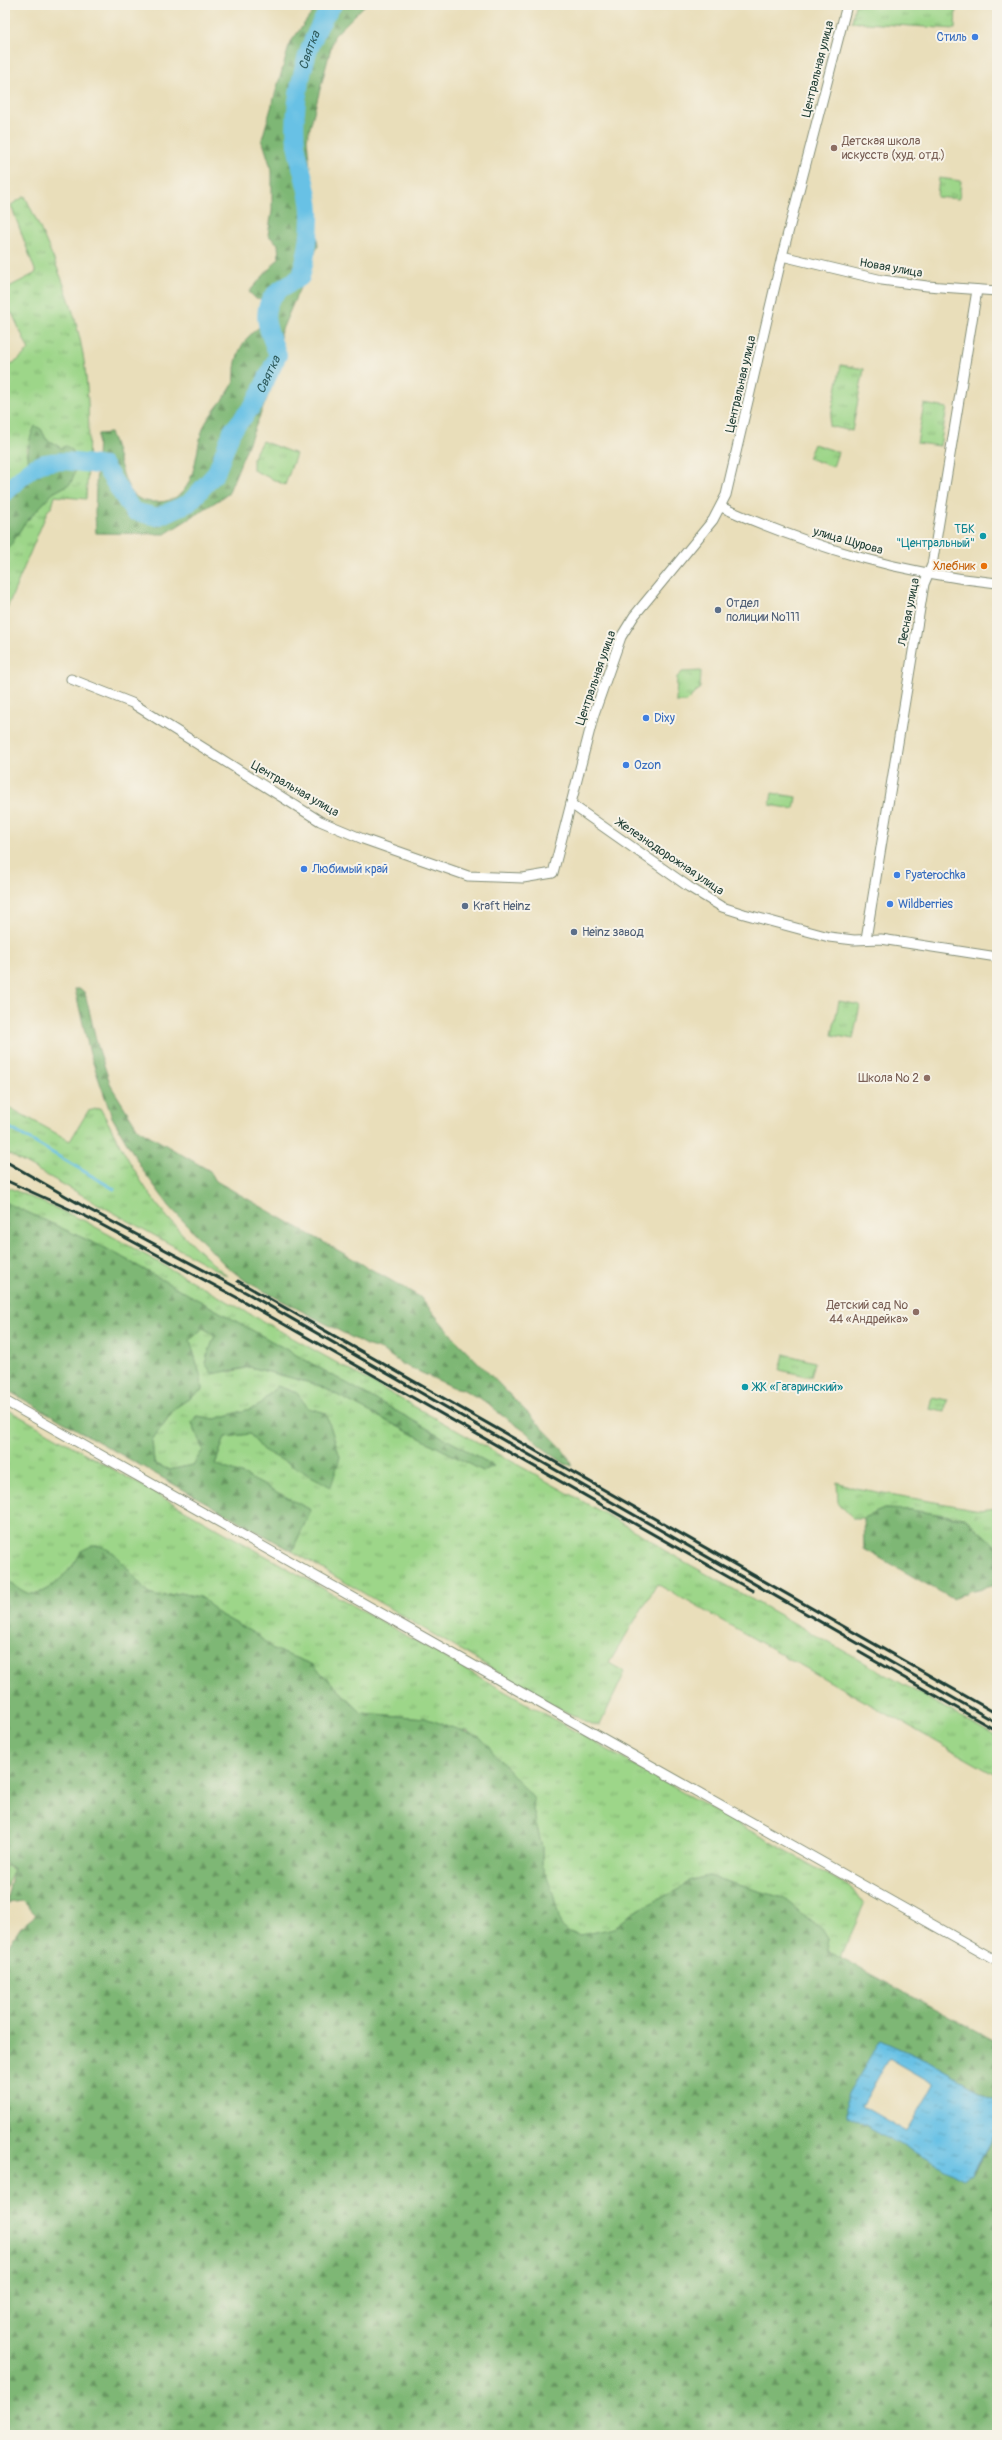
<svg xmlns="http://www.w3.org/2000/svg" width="1002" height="2440" viewBox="0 0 1002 2440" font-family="Pangolin,sans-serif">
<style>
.grass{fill:url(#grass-tufts);stroke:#5e8a5e}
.forest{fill:url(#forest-firs);stroke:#4e7a54}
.water{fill:url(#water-ripples);stroke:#437f8c;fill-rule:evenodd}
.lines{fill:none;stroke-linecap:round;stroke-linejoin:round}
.stream{stroke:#67c1e5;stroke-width:3}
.river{stroke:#67c1e5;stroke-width:18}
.minor-casing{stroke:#848e77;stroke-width:11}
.minor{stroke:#fff;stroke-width:9}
.rail{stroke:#1f3d34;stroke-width:3}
.shop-dot{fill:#3f7fe0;stroke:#f7f3e8;stroke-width:1.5}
.education-dot{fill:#8d6e63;stroke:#f7f3e8;stroke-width:1.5}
.culture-dot{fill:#0f9aa8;stroke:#f7f3e8;stroke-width:1.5}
.food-dot{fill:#e8710a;stroke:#f7f3e8;stroke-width:1.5}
.service-dot{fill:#5c6f8a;stroke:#f7f3e8;stroke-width:1.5}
.labels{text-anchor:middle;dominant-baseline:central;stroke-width:4;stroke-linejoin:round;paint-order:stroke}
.shop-label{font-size:12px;fill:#366cbe;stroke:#f7f3e8;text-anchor:start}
.street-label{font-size:12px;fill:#1f3d34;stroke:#f7f3e8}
.education-label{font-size:12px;fill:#785e54;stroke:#f7f3e8;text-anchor:end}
.culture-label{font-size:12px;fill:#0d838f;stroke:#f7f3e8;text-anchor:end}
.food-label{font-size:12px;fill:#c56008;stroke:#f7f3e8;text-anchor:end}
.service-label{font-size:12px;fill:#4e5e75;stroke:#f7f3e8;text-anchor:start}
.water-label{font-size:13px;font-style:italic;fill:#315e60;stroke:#f7f3e8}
</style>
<defs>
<pattern id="grass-tufts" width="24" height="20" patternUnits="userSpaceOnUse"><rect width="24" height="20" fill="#9dd689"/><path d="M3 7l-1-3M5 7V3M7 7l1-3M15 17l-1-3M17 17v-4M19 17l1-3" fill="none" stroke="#7faf71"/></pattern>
<pattern id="forest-firs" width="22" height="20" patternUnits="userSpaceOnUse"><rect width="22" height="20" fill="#7eb775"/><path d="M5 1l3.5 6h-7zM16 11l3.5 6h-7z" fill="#679661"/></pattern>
<pattern id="water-ripples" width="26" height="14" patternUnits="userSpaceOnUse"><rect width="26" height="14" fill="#67c1e5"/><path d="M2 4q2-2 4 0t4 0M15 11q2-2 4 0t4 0" fill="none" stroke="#549eba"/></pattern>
</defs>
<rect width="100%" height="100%" fill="#f7f3e8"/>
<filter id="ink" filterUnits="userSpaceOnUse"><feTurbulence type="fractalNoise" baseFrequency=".025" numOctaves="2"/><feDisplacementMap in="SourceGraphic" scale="8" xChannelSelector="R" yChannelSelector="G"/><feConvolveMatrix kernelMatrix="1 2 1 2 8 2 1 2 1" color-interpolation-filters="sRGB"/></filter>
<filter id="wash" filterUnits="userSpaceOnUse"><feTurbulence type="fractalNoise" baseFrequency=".012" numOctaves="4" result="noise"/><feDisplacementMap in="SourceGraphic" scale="16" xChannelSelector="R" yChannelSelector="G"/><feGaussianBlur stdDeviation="0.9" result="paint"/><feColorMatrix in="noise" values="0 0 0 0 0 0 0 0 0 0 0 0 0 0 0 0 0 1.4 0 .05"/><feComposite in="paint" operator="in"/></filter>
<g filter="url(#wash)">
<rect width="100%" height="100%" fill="#e9deba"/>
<g class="grass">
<polygon points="855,5 956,5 955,29 852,22"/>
<polygon points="939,178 961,181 959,199 937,197"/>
<path d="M25,196C46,241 68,286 79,335C91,384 90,448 86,499L55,496L52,507L48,510L5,613V554L24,524L53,493L71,483L61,448L46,439L41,429L26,449L29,459L30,480L5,502V367L17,361L29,350L12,313L5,316V289L36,273L11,205Z"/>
<polygon points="841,365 864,369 852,431 829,426"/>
<polygon points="924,404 947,408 940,446 917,443"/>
<polygon points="262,441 296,454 285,485 253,470 253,457"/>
<polygon points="814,444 838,452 833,467 808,458"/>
<polygon points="701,671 700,688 686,702 676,702 677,677 682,672"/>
<polygon points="772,793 796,797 794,809 770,805"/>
<polygon points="839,1001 860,1005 853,1039 832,1035"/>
<path d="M5,1105L70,1141L88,1111L100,1108C121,1145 140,1186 168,1218C186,1239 206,1258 227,1276L5,1152Z"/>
<polygon points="5,1186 85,1221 653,1541 662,1549 997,1737 997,1776 657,1584 609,1663 625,1672 600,1725 593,1725 562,1710 292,1551 311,1510 246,1476 215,1465 225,1437 250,1434 263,1450 340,1457 326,1413 308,1408 297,1393 277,1386 257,1407 215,1419 196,1416 192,1423 203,1450 193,1465 169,1470 154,1463 152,1440 175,1408 202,1390 201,1378 190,1340 203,1328 215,1335 205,1363 230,1372 250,1367 318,1385 483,1471 494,1466 111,1251 5,1202"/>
<polygon points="784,1354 815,1362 811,1377 780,1370"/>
<polygon points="932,1397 947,1400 945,1412 929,1409"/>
<path d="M5,1408L853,1889L864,1905L840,1959L829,1951L828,1939L823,1931L783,1898L708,1876L688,1881L681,1888L632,1913L615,1928L580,1935L568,1933L561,1926L542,1864V1848L533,1810L534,1799L468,1731L449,1728L425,1718L362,1713L313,1665L273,1649L257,1635L217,1613L203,1598L181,1593L159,1597L149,1594L114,1553L81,1551C77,1565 48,1595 32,1594C23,1594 14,1583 5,1580Z"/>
<polygon points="837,1482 855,1488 980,1510 997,1508 997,1547 965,1518 911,1510 884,1509 863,1518 852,1518 838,1502"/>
<polygon points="5,1865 14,1870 5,1888"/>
</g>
<g class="forest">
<path d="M318,5H365L334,36L307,139L318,246L280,334L283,359L228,494L165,534L96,533L95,512L98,434L110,433C119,450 121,482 134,495C140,501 149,502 157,502C199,502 193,453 204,426C211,412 224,400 232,386C235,382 235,374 235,368C238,348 245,337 261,326L263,300L256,299L249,292L279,258L278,244L268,235L272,211V171L262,139L290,43Z"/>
<path d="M35,426L41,429L46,439L61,448L66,446L72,450L78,463L71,483L53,493L24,524L5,554V502L30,480C29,456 24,450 35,426Z"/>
<polygon points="75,989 81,989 85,993 97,1044 111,1086 138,1129 210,1171 216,1181 420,1297 455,1339 562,1448 568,1456 572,1466 565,1464 539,1445 526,1432 500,1414 488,1403 462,1389 453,1387 402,1364 382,1350 366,1345 247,1282 225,1265 170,1207 144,1172 112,1117 90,1054"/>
<polygon points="5,1202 111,1251 494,1466 483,1471 318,1385 250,1367 212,1374 205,1363 215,1335 203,1328 190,1340 201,1378 202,1390 175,1408 152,1440 154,1463 169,1470 193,1465 203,1450 192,1422 197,1416 215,1419 257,1407 277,1386 297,1393 308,1408 326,1413 340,1457 331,1487 263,1450 250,1434 225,1437 215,1464 246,1476 311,1510 292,1551 5,1389"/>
<polygon points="884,1509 911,1510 965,1519 997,1547 997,1585 969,1591 953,1599 864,1549 863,1518"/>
<path d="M91,1546H101L114,1553L149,1594L159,1597L181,1593L203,1598L217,1613L257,1635L273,1649L313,1665L362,1713L425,1718L480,1737L534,1799L533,1810L542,1848V1864L553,1893L561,1925L568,1933L580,1935L615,1928L632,1913L681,1888L688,1881L708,1876L783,1898L823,1931L828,1939L829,1952L997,2042V2101L929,2062L880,2040L847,2115L973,2174L997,2129V2435H5V1951L21,1927L36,1915L23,1901L8,1903L7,1897L14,1869L5,1863V1580C14,1583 23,1594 32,1594C48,1595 77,1565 81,1551Z"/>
</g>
<path class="water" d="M880,2040L929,2062L997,2101V2129L972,2174L963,2179L847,2115V2095ZM889,2058L934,2084L907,2132L862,2106Z"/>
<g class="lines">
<polyline class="stream" points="5,1125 114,1189"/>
<path class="river" id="s1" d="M5,493C14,485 23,475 33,468C51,456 83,463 104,466L133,511L157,517L189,503L216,473L232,431L255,403L278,355C271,336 257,313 275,294C281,287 293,282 301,277C306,256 311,234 310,211C309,188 299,166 296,143C292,101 306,38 333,5"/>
</g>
</g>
<g filter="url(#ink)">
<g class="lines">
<defs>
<g id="minor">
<polyline points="782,256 882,280 927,286 997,291"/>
<path d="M721,507C812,547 898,573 997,583"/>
<polyline points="71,679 132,703 320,821 363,839 468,876 523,878 553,873 594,714 621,637 634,616 713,520 726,495 782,256 847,5"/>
<polyline points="571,804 689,887 722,907 744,914 829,937 854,940 881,939 997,957"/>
<polyline points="866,939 924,584 932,565 977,290"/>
<polyline points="5,1401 997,1961"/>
</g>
</defs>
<use href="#minor" class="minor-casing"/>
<use href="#minor" class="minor"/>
<g class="rail">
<polyline points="5,1161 90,1210 247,1293 997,1723"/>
<polyline points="5,1180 87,1217 236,1297 753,1591"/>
<polyline points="238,1281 997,1714"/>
<polyline points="859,1652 997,1731"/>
</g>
</g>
</g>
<g class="shop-dot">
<circle cx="975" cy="37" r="4"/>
<circle cx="646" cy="718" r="4"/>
<circle cx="626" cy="765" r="4"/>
<circle cx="304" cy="869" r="4"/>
<circle cx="897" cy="875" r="4"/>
<circle cx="890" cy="904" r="4"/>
</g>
<g class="education-dot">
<circle cx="834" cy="148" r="4"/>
<circle cx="927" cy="1078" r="4"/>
<circle cx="916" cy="1312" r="4"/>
</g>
<g class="culture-dot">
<circle cx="983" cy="536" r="4"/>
<circle cx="745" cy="1387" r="4"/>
</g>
<circle class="food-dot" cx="984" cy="566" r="4"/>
<g class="service-dot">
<circle cx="718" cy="610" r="4"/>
<circle cx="465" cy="906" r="4"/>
<circle cx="574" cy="932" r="4"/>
</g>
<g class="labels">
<g class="shop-label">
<text x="967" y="37" text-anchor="end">Стиль</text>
<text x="654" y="718">Dixy</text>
<text x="634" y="765">Ozon</text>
<text x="312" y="869">Любимый край</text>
<text x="905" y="875">Pyaterochka</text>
<text x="898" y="904">Wildberries</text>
</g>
<g class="street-label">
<text transform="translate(818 69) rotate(-76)">Центральная улица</text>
<text transform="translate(891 268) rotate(10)">Новая улица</text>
<text transform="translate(741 384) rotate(-77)">Центральная улица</text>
<text transform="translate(848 541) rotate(16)">улица Щурова</text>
<text transform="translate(909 612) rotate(-79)">Лесная улица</text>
<text transform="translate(596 678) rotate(-71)">Центральная улица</text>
<text transform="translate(295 789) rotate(30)">Центральная улица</text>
<text transform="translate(670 857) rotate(34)">Железнодорожная улица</text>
</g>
<g class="education-label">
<text x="842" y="141" text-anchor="start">Детская школа<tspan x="842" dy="14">искусств (худ. отд.)</tspan></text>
<text x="919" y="1078">Школа № 2</text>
<text x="908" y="1305">Детский сад №<tspan x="908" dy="14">44 «Андрейка»</tspan></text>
</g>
<g class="culture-label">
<text x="975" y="529">ТБК<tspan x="975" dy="14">"Центральный"</tspan></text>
<text x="753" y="1387" text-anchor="start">ЖК «Гагаринский»</text>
</g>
<g class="food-label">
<text x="976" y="566">Хлебник</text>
</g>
<g class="service-label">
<text x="726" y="603">Отдел<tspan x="726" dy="14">полиции №111</tspan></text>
<text x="473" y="906">Kraft Heinz</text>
<text x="582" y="932">Heinz завод</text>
</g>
<g class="water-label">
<text stroke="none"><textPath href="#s1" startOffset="725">Святка</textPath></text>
<text stroke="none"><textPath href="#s1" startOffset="376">Святка</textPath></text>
</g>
</g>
<rect width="1002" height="2440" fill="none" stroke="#f7f3e8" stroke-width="20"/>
</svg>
